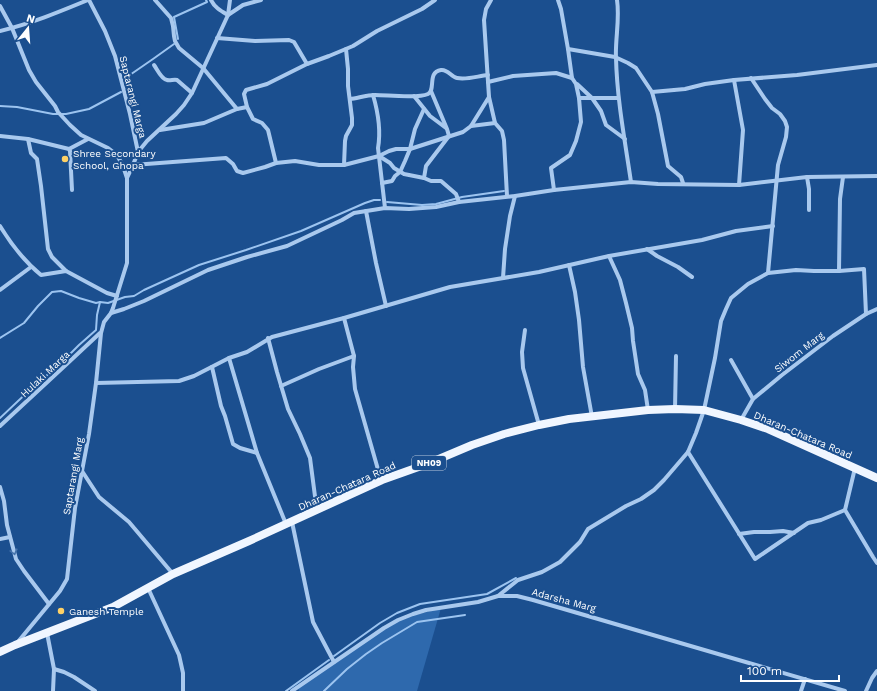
<svg xmlns="http://www.w3.org/2000/svg" width="877" height="691" viewBox="0 0 877 691" font-family="'Work Sans',sans-serif">
<style>
.green{fill:#2e69ad}
.lines{fill:none;stroke-linecap:round;stroke-linejoin:round}
.stream{stroke:#9cc4f0;stroke-width:2}
.minor{stroke:#a9c9ee;stroke-width:4}
.primary{stroke:#f0f6ff;stroke-width:8}
.oneway{stroke:#4674ac}
.poi-dot{fill:#ffd166;stroke:#1b4f8f;stroke-width:1.5}
.labels{text-anchor:middle;dominant-baseline:central;stroke-width:4;stroke-linejoin:round;paint-order:stroke}
.shield{fill:#1b4f8f;stroke:#bbcadd;stroke-width:1}
.shield-label{font-size:9px;font-weight:bold;fill:#fff}
.street-label{font-size:10px;fill:#fff;stroke:#1b4f8f}
.poi-label{font-size:10px;fill:#fff;stroke:#1b4f8f;text-anchor:start}
</style>
<rect width="100%" height="100%" fill="#1b4f8f"/>
<polygon class="green" points="441,608 417,691 299,691 298,688 398,620"/>
<g class="lines">
<g class="stream">
<polyline points="178,39 174,17 207,2 206,0"/>
<polyline points="124,79 153,59 174,44"/>
<polyline points="0,106 17,107 53,114 66,114 89,109 121,92"/>
<polyline points="387,202 422,205 436,204 462,197 504,191"/>
<polyline points="0,338 24,323 38,306 52,292 61,291 79,298 96,303 100,302 108,303 125,297 134,296 144,290 199,265 246,250 301,231 365,203 374,200 380,200"/>
<polyline points="0,418 35,385 57,367 79,345 96,330 97,315 100,302"/>
<polyline points="334,656 380,623 397,613 420,604 487,594 516,578"/>
<polyline points="286,691 329,660"/>
<polyline points="324,691 347,669 366,654 382,643 417,622 465,615"/>
</g>
<g class="minor">
<polyline points="155,0 171,18 173,26 174,36 175,41 179,48 203,68 237,109"/>
<path d="M211,0C215,8 221,11 228,15L243,5L261,0"/>
<polyline points="491,0 486,9 484,20 489,97 495,123 502,131 504,140 507,196"/>
<polyline points="558,0 561,9 568,49 615,57 628,63 636,68 652,92 658,114 668,166 681,177 683,183"/>
<path d="M617,0C620,19 615,39 616,58C617,100 625,141 631,182"/>
<polyline points="0,6 12,28 29,70 36,82 55,106 58,112 70,125 81,135 108,148 117,155 123,166 127,178"/>
<path d="M0,31C30,24 59,12 88,0"/>
<polyline points="217,38 255,41 289,40 294,42 307,64"/>
<path d="M154,65C157,69 161,79 167,80C170,81 174,79 177,80L192,93"/>
<polyline points="734,80 743,130 739,185"/>
<polyline points="488,82 513,76 556,73 572,78"/>
<polyline points="577,84 592,98 601,111 606,125 625,139"/>
<polyline points="431,91 447,129 449,136 426,166 424,178 431,181 441,181 456,194 459,202"/>
<polyline points="652,92 685,89 705,84 734,80 797,75 877,65"/>
<path d="M373,95C378,112 381,131 378,148L385,208"/>
<polyline points="414,96 430,116 446,128"/>
<polyline points="579,98 618,98"/>
<path d="M350,99C358,98 367,95 375,95C387,95 418,99 428,94C436,90 427,72 441,70C448,69 451,77 457,78C467,80 478,76 488,75"/>
<polyline points="471,126 495,123"/>
<polyline points="160,130 204,123 237,109 247,107"/>
<polyline points="0,136 28,139 69,149 70,151 72,190"/>
<polyline points="28,139 31,153 37,159 41,186 48,249 52,257 66,271"/>
<polyline points="69,149 88,139"/>
<polyline points="138,152 147,141 176,114 184,105 192,93 228,15 230,0"/>
<polyline points="379,156 390,163 394,168 404,174 424,178"/>
<polyline points="276,163 268,130 262,123 253,119 247,107 244,94 246,90 267,84 307,64 329,56 353,46 377,31 422,9 435,0"/>
<polyline points="133,165 226,158 233,164 237,171 243,173 265,167 276,163 295,161 319,165 344,165 379,156 389,151 396,149 410,149 463,132 471,126 489,97"/>
<polyline points="344,165 345,141 346,136 352,125 352,118 348,86 348,69 346,49"/>
<polyline points="807,177 809,189 809,210"/>
<polyline points="382,183 392,181 395,176 400,172 405,161 410,149 415,129 424,109"/>
<polyline points="554,190 551,168 570,155 576,141 581,122 579,98 576,84 572,78 568,49"/>
<polyline points="366,211 376,263 386,306"/>
<path d="M0,226C11,244 24,261 41,275L66,271L107,293L117,296"/>
<polyline points="647,249 657,256 678,267 692,277"/>
<polyline points="609,256 620,280 626,303 632,328 633,341 638,374 645,390 648,410"/>
<polyline points="569,265 575,292 579,320 583,367 592,417"/>
<polyline points="839,271 840,199 843,177"/>
<polyline points="768,273 796,270 814,271 839,271 864,269 866,314"/>
<polyline points="503,278 505,249 510,216 515,196"/>
<polyline points="0,290 31,267"/>
<polyline points="111,313 124,309 144,301 208,270 247,257 287,246 342,220 354,213 385,208 409,209 436,207 459,202 515,196 554,190 631,182 658,184 739,185 807,177 877,176"/>
<polyline points="344,318 354,356 353,367 355,389 381,480"/>
<polyline points="525,330 522,352 523,368 539,425"/>
<polyline points="268,338 277,372 288,409 300,434 310,458 316,504 318,509"/>
<polyline points="229,358 257,453"/>
<polyline points="731,360 753,399"/>
<polyline points="212,367 221,406 225,416 233,444 240,448 257,453 286,524"/>
<polyline points="96,383 179,381 194,376 229,358 247,352 272,337 344,318 450,287 539,272 609,256 702,240 736,231 773,226"/>
<polyline points="281,386 319,369 354,356"/>
<polyline points="675,409 676,356"/>
<polyline points="741,420 753,399 782,375 833,336 866,314 877,309"/>
<polyline points="0,426 70,361 100,333"/>
<polyline points="688,452 755,559 808,523 821,520 845,510 873,557 877,563"/>
<polyline points="82,471 99,497 129,522 173,574"/>
<polyline points="0,487 4,501 7,525 16,559 24,571 49,604"/>
<polyline points="845,510 855,468"/>
<polyline points="292,522 313,622 334,662"/>
<polyline points="739,534 754,532 770,532 783,531 794,533"/>
<polyline points="0,539 10,537"/>
<polyline points="148,588 179,655 183,673 183,691"/>
<polyline points="498,596 518,580 542,572 560,562 580,542 588,529 626,506 641,499 654,490 664,480 688,452 696,433 704,410 715,358 721,321 726,309 731,298 748,284 768,273 778,165 786,137 787,127 785,121 780,114 772,108 765,99 751,78"/>
<polyline points="47,633 54,669 53,691"/>
<polyline points="17,643 60,591 67,579 75,508 89,434 96,383 101,333 104,322 111,313 113,308 127,263 127,178 133,165 138,152 130,114 115,56 105,31 89,0"/>
<polyline points="54,669 64,672 74,677 95,691"/>
<path d="M292,691L384,628L398,620L413,614L426,610L478,602L498,596H517L533,600C637,630 741,660 845,691"/>
<polyline points="801,691 805,679"/>
<polyline points="866,691 872,678 877,671"/>
</g>
<polyline class="primary" points="0,652 15,645 113,607 173,574 249,541 382,480 427,464 472,445 504,434 539,425 569,419 648,410 675,409 704,410 741,420 768,429 877,478"/>
</g>
<defs><path id="oneway-chevron" d="M-2-3.5L2.5 0L-2 3.5" fill="none" stroke-width="1.6" stroke-linecap="round" stroke-linejoin="round"/></defs>
<use class="oneway" href="#oneway-chevron" transform="translate(14 552) rotate(75)"/>
<g class="poi-dot">
<circle cx="65" cy="159" r="4"/>
<circle cx="61" cy="611" r="4"/>
</g>
<g class="labels">
<rect class="shield" x="412" y="456" width="34" height="14" rx="3"/>
<g class="shield-label">
<text x="429" y="463">NH09</text>
</g>
<g class="street-label">
<text transform="translate(133 97) rotate(76)">Saptarangi Marga</text>
<text transform="translate(799 352) rotate(-38)">Siwom Marg</text>
<text transform="translate(45 374) rotate(-43)">Hulaki Marga</text>
<text transform="translate(803 435) rotate(23)">Dharan-Chatara Road</text>
<text transform="translate(73 476) rotate(-80)">Saptarangi Marg</text>
<text transform="translate(347 486) rotate(-24)">Dharan-Chatara Road</text>
<text transform="translate(564 600) rotate(15)">Adarsha Marg</text>
</g>
<g class="poi-label">
<text x="73" y="153">Shree Secondary<tspan x="73" dy="12">School, Ghopa</tspan></text>
<text x="69" y="611">Ganesh Temple</text>
</g>
</g>
<g transform="translate(28 28) rotate(17)" stroke="#1b4f8f" stroke-width="3" paint-order="stroke">
<path d="M0-3L7 15L0 10L-7 15Z" fill="#ffffff"/>
<text y="-6" font-size="11" font-weight="bold" text-anchor="middle" fill="#ffffff">N</text>
</g>
<path d="M741 675v6h98v-6" fill="none" stroke="#ffffff" stroke-width="2"/>
<text x="747" y="675" font-size="12" fill="#ffffff" stroke="#1b4f8f" stroke-width="3" paint-order="stroke">100 m</text>
</svg>
